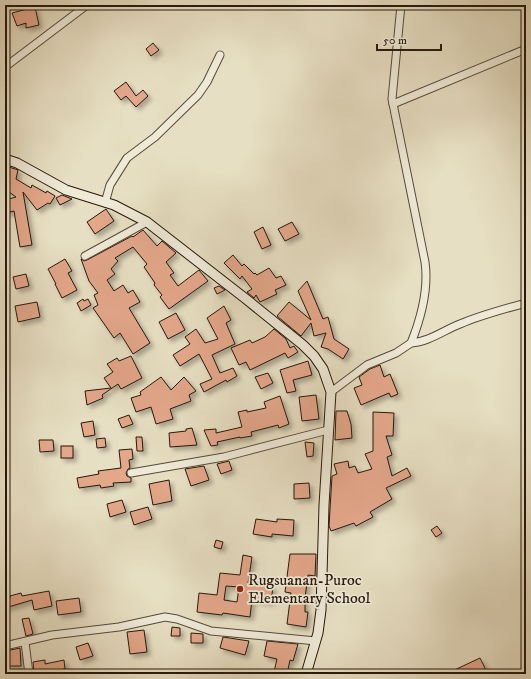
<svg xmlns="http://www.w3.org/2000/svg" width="531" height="679" viewBox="0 0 531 679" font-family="'IM FELL DW Pica',serif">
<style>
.building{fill:#e3a78a;stroke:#27180c;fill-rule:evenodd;filter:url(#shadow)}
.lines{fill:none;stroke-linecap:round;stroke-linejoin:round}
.street-casing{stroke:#574a3a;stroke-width:9}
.secondary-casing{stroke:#27180c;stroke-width:11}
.street{stroke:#efead8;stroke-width:7}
.secondary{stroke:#efead8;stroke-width:9}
.poi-dot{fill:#8f2418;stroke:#efead8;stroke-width:1.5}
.labels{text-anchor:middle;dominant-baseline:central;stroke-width:3.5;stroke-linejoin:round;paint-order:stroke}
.poi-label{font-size:16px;fill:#27180c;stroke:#efead8;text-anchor:start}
</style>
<defs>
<filter id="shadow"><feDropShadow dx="3.5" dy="3.5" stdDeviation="2" flood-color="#0004"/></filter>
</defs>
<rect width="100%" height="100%" fill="#e7dfc3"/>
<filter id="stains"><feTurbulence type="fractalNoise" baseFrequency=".005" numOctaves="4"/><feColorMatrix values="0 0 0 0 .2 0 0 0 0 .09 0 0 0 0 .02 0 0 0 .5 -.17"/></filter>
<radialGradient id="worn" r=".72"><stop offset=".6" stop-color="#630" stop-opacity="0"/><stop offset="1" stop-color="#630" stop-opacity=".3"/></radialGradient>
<g class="building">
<polygon points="35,7 39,25 26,28 26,23 17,26 12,13"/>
<polygon points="153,43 159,50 151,56 146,49"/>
<polygon points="126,82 136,96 143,90 148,96 136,107 126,96 121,100 114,91"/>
<polygon points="6,166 18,170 16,179 31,188 32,185 46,193 47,191 55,196 50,204 48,203 37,210 23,192 32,245 20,247 14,211 5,213 5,200 16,197 5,189 5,170"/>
<polygon points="62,195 72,199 60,205 56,198"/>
<polygon points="106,209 114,221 95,234 87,222"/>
<polygon points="292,222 299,234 285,241 278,229"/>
<polygon points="263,227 271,245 262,249 254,232"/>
<polygon points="143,230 157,246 162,241 176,253 166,262 174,273 170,275 178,286 199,270 208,281 169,309 160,297 162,295 154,285 155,283 144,267 147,264 133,247 115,258 118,261 111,269 115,274 107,280 114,291 123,285 128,293 133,290 140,302 129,308 150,343 133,354 120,333 114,338 93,308 98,305 94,295 98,293 89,281 81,259 84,261 87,260 132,236 133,237"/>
<polygon points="233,255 242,266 244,264 254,274 255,273 257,275 269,268 276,278 281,276 286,285 275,290 277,294 260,302 256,295 254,298 247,292 252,289 242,276 240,279 224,263"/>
<polygon points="65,259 72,271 68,273 77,290 62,298 55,284 56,284 48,269"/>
<polygon points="26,274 29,286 16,289 13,277"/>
<polygon points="307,281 323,319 328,317 334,339 349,349 343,359 328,349 321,347 326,333 314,336 311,323 301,336 277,316 289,302 311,320 298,291"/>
<polygon points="219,286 225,290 217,294 214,288"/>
<polygon points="83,299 84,301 88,299 91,305 81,311 77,303"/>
<polygon points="37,302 40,317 18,322 15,306"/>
<polygon points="224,306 231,320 226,323 235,344 212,355 220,373 233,368 237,376 227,382 226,380 204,392 200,384 212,379 199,354 180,366 173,355 190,344 185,337 196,329 205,343 218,339 207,318"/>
<polygon points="176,313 185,330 168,339 159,322"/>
<polygon points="274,329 286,339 290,348 294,346 298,352 288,358 285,353 250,370 246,362 239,365 231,348 250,340 252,343 265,337"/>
<polygon points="131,356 142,378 121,389 118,384 102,395 103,398 87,405 85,391 111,388 104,378 113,372 107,364 117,358 119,361"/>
<polygon points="308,361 312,375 293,380 296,391 287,393 280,370"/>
<polygon points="380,365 384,377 390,374 398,394 391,397 389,393 361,405 354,388 362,385 359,377 370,369"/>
<polygon points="268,373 273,383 261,389 255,377"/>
<polygon points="161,377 171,390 184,377 196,391 189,395 191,401 170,409 173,419 156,424 151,407 136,412 131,398 141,395 140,392"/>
<polygon points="316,395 319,419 302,421 299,397"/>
<polygon points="280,396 289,424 279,428 278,425 251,432 252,436 240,438 240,437 217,442 218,445 211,446 204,430 216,429 216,433 242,427 238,412 247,410 247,412 266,408 264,402"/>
<polygon points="336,411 347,411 351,424 352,438 335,440"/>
<polygon points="373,412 394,413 393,436 386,436 392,455 387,457 392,476 407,468 411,476 386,488 392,499 370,512 373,517 356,526 354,523 331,531 329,526 332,476 337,474 334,464 348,461 349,468 355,466 358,473 372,469 365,454 373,451"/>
<polygon points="129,415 133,424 122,428 118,419"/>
<polygon points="93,421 95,435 84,437 81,423"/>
<polygon points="192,428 197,445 170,447 169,433 186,431 186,429"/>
<polygon points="136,437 142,437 143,451 137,451"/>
<polygon points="105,438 106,447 97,448 96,439"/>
<polygon points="39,440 53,440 54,451 40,452"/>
<polygon points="305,442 314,443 313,456 307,457"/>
<rect x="61" y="446" width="12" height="12"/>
<polygon points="132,449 133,459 129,460 130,468 128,469 126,473 127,476 131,478 131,482 113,483 114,486 101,488 100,485 79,488 77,478 99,474 98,471 121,468 119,450"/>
<polygon points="229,461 232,470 221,474 217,464"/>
<polygon points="204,466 209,480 191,486 185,469"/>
<polygon points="169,480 172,501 153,505 149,484"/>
<polygon points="309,483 310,498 294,499 294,484"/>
<polygon points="122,500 126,512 110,517 107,504"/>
<polygon points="148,507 152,519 134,525 130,512"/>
<polygon points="256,519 277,522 277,519 294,520 293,536 272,534 272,537 253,534"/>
<polygon points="437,526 442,533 436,537 431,530"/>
<polygon points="216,540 223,542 221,549 214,547"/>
<polygon points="290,554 316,554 315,576 308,575 305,598 305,612 308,612 306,627 287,624 291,593 285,592"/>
<path d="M243,555L252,557L248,583L273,587L271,602L252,599L250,617L223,613L222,615L197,612L199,593L217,595L220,573L240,575ZM226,586L239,587L237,602L224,600Z"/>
<polygon points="49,591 52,606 34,610 32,600 5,608 5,599 10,598 10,596 21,593 22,596"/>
<polygon points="79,598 81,612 58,615 56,601"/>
<polygon points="29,618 33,634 26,636 22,619"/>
<polygon points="172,627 180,628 180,636 171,636"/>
<polygon points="144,630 147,652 130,654 127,632"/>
<polygon points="191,633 203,634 203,643 191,643"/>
<polygon points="223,637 249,641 245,655 220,648"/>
<polygon points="267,641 298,644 293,661 290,660 287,674 274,672 277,659 264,656"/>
<polygon points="88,643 93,656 80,660 76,647"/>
<polygon points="20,648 21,666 7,666 6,651"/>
<polygon points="480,658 488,674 446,674"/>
<polygon points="45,660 45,664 64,660 65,669 63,669 64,674 34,674 33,662"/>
</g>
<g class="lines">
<defs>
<g id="street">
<polyline points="5,67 87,5"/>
<polyline points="393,104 526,49"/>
<polyline points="105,203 110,185 127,158 155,137 198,95 207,82 220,55"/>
<polyline points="85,256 147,222"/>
<path d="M411,343C429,342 444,330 460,324C481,315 504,309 526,303"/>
<path d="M331,392L367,365L396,353L411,343C421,318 429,290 425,262L392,99L401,5"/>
<polyline points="131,473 224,457 328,430"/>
<polyline points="25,642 29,674"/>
<polyline points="5,646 52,635 119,627 165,617 177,619 211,631 316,641"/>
</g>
<polyline id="secondary" points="5,159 17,163 66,190 114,205 147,222 246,299 303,345 314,356 323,369 331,392 324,505 321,610 318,633 306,674"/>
</defs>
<use href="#street" class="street-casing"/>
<use href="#secondary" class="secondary-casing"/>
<use href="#street" class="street"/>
<use href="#secondary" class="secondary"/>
</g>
<circle class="poi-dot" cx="240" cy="589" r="4"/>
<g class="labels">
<g class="poi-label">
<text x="248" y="580">Rugsuanan-Puroc<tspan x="248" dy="18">Elementary School</tspan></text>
</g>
</g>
<rect width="531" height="679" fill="none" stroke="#e7dfc3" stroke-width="20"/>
<rect x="6" y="6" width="519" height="667" fill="none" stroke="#27180c" stroke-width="2"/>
<rect x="10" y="10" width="511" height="659" fill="none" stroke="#27180c"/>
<path d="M377 44v6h64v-6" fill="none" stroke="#27180c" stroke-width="2"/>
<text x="383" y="44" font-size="12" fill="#27180c" stroke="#efead8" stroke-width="3" paint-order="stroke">50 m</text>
<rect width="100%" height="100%" filter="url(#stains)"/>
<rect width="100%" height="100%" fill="url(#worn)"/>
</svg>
